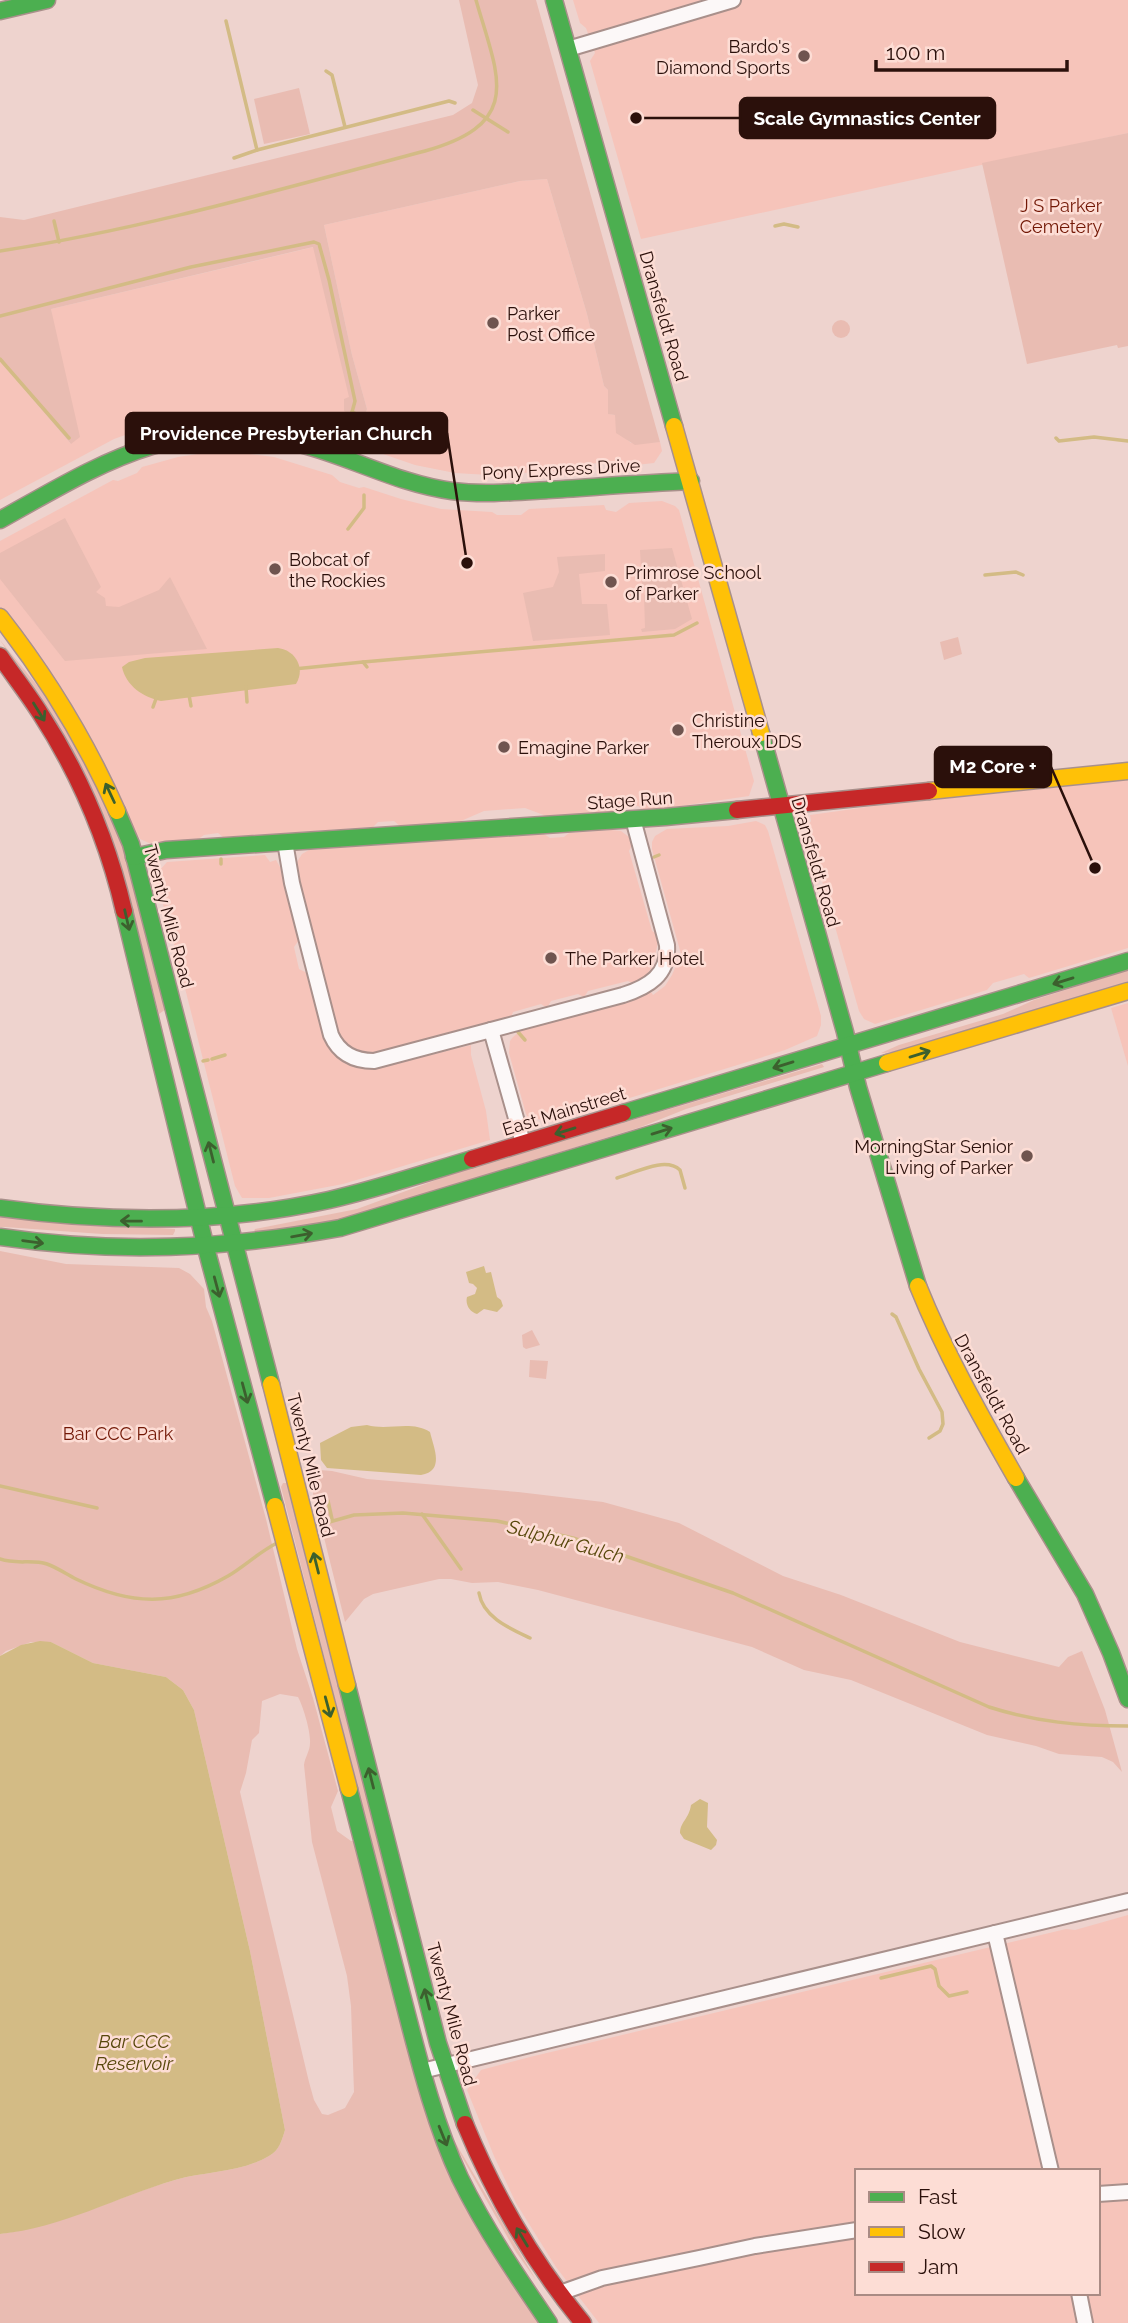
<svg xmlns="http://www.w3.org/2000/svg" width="1128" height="2323" viewBox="0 0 1128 2323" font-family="Raleway,sans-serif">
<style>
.built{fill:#f6c4ba;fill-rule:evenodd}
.green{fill:#e9bcb2;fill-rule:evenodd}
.water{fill:#d3bb85}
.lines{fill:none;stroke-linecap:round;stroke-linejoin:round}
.stream{stroke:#d3bb85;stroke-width:3.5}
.street-casing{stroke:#a9908b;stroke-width:18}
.fast-casing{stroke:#a9908b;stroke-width:19}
.slow-casing{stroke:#a9908b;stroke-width:19}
.jam-casing{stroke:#a9908b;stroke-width:19}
.street{stroke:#fcf8f8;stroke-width:14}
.fast{stroke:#4caf50;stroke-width:16}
.slow{stroke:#ffc107;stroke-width:16}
.jam{stroke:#c62828;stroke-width:16}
.oneway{stroke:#3c602e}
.poi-dot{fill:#6f544f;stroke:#fdddd5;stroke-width:2.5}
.labels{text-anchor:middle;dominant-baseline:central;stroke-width:5;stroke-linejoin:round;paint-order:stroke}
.poi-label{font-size:18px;fill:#2b100b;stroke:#fdddd5;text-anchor:start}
.park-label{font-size:18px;fill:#721705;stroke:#fdddd5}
.street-label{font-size:18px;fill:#2b100b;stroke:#fdddd5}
.water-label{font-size:19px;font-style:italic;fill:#58480c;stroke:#fdddd5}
.leader{fill:none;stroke:#2b100b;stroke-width:2.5}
.callout-dot{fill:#2b100b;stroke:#fdddd5;stroke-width:2.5}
.callout{fill:#2b100b;stroke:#2b100b;stroke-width:2.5}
.callout-label{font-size:19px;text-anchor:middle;font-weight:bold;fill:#fff}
</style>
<rect width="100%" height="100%" fill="#eed3ce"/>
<g class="built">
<polygon points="573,0 1128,0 1128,133 641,239 590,61 595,53 594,50 586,28 580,23"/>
<polygon points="547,179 587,314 604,386 608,390 609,414 615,415 624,437 631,443 660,442 662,451 654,463 618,467 607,463 579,464 573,470 489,475 455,473 415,465 383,454 379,448 352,438 347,441 269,418 210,416 162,422 114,439 0,500 0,361 71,444 51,309 314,247 363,423 367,409 352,355 324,225 520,181"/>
<polygon points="211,452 242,453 274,457 332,475 340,482 359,488 364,487 401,499 441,509 492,512 497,515 521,515 529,509 604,505 606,510 616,512 629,503 662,501 675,506 679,510 754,781 749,796 660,809 643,810 638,806 623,807 619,812 549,817 525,808 484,811 461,821 400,826 394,821 378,822 373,827 223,837 218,833 204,835 197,840 149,843 140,839 10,619 0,607 0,541 113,480 118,481 137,473 142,467 178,457"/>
<polygon points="1128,780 1128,948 1029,978 1024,974 993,983 987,990 875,1024 864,1019 859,1011 807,828 811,821 810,815 875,806"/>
<polygon points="756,821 765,825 768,831 821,1016 821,1025 817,1036 785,1050 744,1063 551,1122 537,1119 531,1123 526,1114 509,1053 510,1041 513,1037 523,1029 639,998 651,992 653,995 665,986 672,975 681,954 652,849 652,842 655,836 667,829 728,826"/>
<polygon points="611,830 621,831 629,837 632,845 629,851 652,931 657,934 659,939 652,967 644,979 634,984 628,981 588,991 584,997 578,994 551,1001 547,1008 541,1004 513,1012 511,1017 381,1053 372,1054 358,1052 350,1048 340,1037 336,1029 300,888 297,862 302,854 309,850 544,834 550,838 564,837 569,833"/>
<polygon points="265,855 270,862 276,860 280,867 299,940 294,947 299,969 307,973 322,1033 327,1044 354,1065 373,1069 471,1045 471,1055 486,1111 490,1140 343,1184 269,1198 242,1198 235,1186 167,917 152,870 160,870 167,862"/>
<polygon points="1128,1003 1128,1066 1111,1008"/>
<path d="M1128,1915V2323H599L556,2267L516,2203L494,2156L467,2090L481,2070L530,2057L1066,1929L1075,1930ZM857,2171H1098V2293H857Z"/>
</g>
<g class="green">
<polygon points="459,0 536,0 660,442 635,445 616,433 615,415 608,414 608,390 604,386 587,314 547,179 520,181 324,225 352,355 367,409 363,423 344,411 344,399 349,397 313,247 51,309 80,437 71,444 0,361 0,217 24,220 453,115 472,103 478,85"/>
<polygon points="299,88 310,134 264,144 254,99"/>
<polygon points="1128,133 1128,346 1118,348 1117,345 1027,364 982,163"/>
<circle cx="841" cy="329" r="9"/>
<polygon points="65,518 101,587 96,592 105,598 106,606 119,607 159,590 170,577 207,649 65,661 0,579 0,553"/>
<polygon points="672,548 692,619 675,629 642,632 641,629 645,628 644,595 646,595 645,585 642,584 640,550"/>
<polygon points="605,554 605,571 579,574 582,604 607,604 610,635 533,641 523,593 553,587 559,572 557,557"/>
<polygon points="958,637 962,654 944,660 940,642"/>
<polygon points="0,640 49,700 87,765 122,844 166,1009 159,1014 131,903 16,664"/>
<polygon points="1128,970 1128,983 896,1052 881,1053 899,1045 1003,1014 1034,1000"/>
<polygon points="822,1064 824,1067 821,1068 686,1109 641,1127 333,1222 271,1232 254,1231 255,1229 357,1209 463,1170"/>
<polygon points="0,1217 175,1229 175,1231 173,1235 102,1234 5,1227 0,1227"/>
<path d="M0,1251L66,1264L179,1268L190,1274L204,1289L206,1307L212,1321L266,1519L297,1649L313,1698L338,1791L331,1807L337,1831L351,1841H355L409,2054L540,2323H0V2234C61,2226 117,2197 175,2180C207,2171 240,2173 269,2156C279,2151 282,2140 285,2130L250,1951L194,1710L183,1690L166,1677L93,1663L51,1642H31L6,1651L0,1656ZM280,1694L298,1697C303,1706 311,1732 310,1743C310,1751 305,1757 304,1765L312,1842L347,1976L351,2006L354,2092L345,2108L328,2115L322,2114L314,2100L309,2082L240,1792L246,1773L252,1740L259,1733L262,1701Z"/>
<polygon points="532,1330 540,1345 526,1349 523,1347 522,1335"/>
<polygon points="530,1360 548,1361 546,1379 529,1377"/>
<polygon points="307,1469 332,1471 367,1479 518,1492 603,1502 679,1523 783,1576 841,1595 960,1642 1059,1667 1068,1657 1082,1651 1105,1710 1122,1772 1113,1762 1102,1757 1059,1754 1036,1746 987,1735 851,1680 804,1670 752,1647 538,1590 498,1582 472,1583 451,1579 439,1579 373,1594 364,1599 345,1622"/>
<polygon points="283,1483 288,1483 402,1939 384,1892 281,1487"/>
<polygon points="455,2142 536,2280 516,2252 455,2145"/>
</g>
<g class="water">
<path d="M278,648C295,650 306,668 296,684L161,701C143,697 126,686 122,667L129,662L145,658Z"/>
<path d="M484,1266L486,1273L491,1272L497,1297L501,1300L503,1306L497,1312L484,1309L477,1314C470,1312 465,1305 467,1297L475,1294L477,1288L473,1284L469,1283L466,1272Z"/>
<path d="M367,1425C388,1431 411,1420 430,1432C434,1449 445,1471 421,1475L327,1468L321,1460L320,1443L351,1427Z"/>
<path d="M40,1641L51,1642L93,1663L166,1677L183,1690L194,1710L250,1951L285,2130C282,2140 279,2151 269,2156C240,2173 207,2171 175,2180C117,2197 61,2228 0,2234V1656L21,1645Z"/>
<path d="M700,1799L708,1803L707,1827L717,1840L716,1845L711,1850L684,1839L680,1833C680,1822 689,1819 691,1805Z"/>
</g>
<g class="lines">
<g class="stream">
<polyline points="226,21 257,150"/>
<polyline points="326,71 332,75 345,127"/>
<polyline points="473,110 508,132"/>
<polyline points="234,158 257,150 449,101 455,103"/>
<polyline points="54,221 59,242"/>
<polyline points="775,226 784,224 798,227"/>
<path d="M0,251C144,229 285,188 425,151C525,123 498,77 476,0"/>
<polyline points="0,316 191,267 314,242 319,244 329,280 355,401 351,416 357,421"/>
<polyline points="0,359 69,438"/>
<polyline points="352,412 366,418"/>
<polyline points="1056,438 1059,441 1094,437 1128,441"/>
<polyline points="348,529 364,508 364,495"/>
<polyline points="985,575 1016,572 1023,575"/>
<polyline points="363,662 674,635 697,623"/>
<polyline points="294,669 363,662 367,667"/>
<polyline points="246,687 247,702"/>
<polyline points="189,695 191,706"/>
<polyline points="153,707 157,696"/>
<polyline points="654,857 659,855"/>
<polyline points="221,859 221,864"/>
<polyline points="518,1032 525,1040"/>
<polyline points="212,1059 225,1055"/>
<polyline points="203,1061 208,1060"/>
<path d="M617,1178C635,1173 665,1156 680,1170L685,1188"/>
<polyline points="892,1314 896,1317 919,1369 942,1412 943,1424 940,1431 929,1438"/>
<polyline points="0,1486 97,1508"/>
<polyline points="328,1501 332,1519"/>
<polyline points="422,1514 461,1569"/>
<path d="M312,1527L354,1515L403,1513L497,1521L573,1538L733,1593L989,1707C1036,1722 1080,1726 1128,1726"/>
<path d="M0,1559C16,1565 32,1559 47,1564C58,1568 66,1574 76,1579C132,1606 174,1607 228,1576C245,1566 259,1552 277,1543"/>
<path d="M479,1593C483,1617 509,1628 530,1638"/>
<polyline points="881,1978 931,1966 935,1969 939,1986 949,1996 967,1992"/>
</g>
<defs>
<g id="street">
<polyline points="568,49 733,0"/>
<path d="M285,842L292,883L331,1035C339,1053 354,1061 374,1061L623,995C648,987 669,975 667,945L633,819"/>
<polyline points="491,1030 523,1143"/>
<polyline points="995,1933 1051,2171"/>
<polyline points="422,2071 1128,1901"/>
<polyline points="1098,2194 1128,2192"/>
<polyline points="560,2293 602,2278 699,2258 755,2246 857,2230"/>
<polyline points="1079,2293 1085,2323"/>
</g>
<g id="fast">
<polyline points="554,0 674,426"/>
<polyline points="0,11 47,0"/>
<path d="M0,520C102,463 177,413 300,444C351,457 399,484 452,491C483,495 516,492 548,490C595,487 643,483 691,481"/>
<polyline points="761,733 845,1032 858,1087 918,1286"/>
<polyline points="117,811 131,844 271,1384"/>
<polyline points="134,857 166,850 665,817 737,810"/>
<polyline points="124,911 206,1248 275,1506"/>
<polyline points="623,1113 1128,961"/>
<path d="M0,1208C110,1223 220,1224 329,1200C377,1189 425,1173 472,1159"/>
<path d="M0,1237C117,1254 224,1249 340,1228L887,1063"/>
<polyline points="1016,1478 1085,1594 1111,1653 1128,1699"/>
<polyline points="347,1685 438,2043 465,2124"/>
<path d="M349,1789C367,1858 384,1926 402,1995C418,2056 433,2120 460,2178C485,2229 517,2276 549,2323"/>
</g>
<g id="slow">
<polyline points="674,426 761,733"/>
<path d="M0,617C47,677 86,741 117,811"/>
<polyline points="929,791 1128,771"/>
<polyline points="887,1063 1128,991"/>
<path d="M918,1286C945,1353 980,1415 1016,1478"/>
<polyline points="271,1384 347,1685"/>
<polyline points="275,1506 349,1789"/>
</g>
<g id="jam">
<path d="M0,656C13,675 28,694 40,713C79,773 108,842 124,911"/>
<polyline points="737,810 929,791"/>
<polyline points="472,1159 623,1113"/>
<path d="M465,2124C495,2197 533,2262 583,2323"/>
</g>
</defs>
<use href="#street" class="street-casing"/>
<use href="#fast" class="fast-casing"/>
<use href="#slow" class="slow-casing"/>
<use href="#jam" class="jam-casing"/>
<use href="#street" class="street"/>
<use href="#fast" class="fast"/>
<use href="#slow" class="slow"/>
<use href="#jam" class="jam"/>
</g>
<defs><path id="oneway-shaft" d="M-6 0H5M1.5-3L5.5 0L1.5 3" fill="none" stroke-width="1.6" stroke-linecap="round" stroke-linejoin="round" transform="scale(1.75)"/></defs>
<g class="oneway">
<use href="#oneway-shaft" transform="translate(39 712) rotate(58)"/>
<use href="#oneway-shaft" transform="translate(110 793) rotate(-115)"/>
<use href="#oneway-shaft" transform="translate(127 920) rotate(77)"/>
<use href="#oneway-shaft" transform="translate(1063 981) rotate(163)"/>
<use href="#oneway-shaft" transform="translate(920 1054) rotate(-17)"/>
<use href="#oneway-shaft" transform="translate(783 1065) rotate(163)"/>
<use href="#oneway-shaft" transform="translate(565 1131) rotate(163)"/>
<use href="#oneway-shaft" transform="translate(662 1131) rotate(-17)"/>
<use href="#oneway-shaft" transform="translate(211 1152) rotate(-104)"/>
<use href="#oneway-shaft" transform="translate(131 1221) rotate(-179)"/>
<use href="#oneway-shaft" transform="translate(302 1235) rotate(-10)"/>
<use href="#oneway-shaft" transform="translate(33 1242) rotate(8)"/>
<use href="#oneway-shaft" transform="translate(217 1287) rotate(75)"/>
<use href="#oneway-shaft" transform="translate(245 1393) rotate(75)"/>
<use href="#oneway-shaft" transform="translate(316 1563) rotate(-104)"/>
<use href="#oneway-shaft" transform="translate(328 1707) rotate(75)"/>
<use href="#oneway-shaft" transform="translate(371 1778) rotate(-104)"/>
<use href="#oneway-shaft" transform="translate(427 1999) rotate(-104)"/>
<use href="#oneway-shaft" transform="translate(443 2136) rotate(68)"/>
<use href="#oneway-shaft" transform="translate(522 2237) rotate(-121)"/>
</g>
<g class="poi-dot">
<circle cx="804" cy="56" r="7"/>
<circle cx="493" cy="323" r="7"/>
<circle cx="275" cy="569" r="7"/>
<circle cx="611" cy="582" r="7"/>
<circle cx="678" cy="730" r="7"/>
<circle cx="504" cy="747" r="7"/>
<circle cx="551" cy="958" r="7"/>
<circle cx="1027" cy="1156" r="7"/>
</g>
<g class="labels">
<g class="poi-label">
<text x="790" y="46" text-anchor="end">Bardo's<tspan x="790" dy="21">Diamond Sports</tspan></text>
<text x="507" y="313">Parker<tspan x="507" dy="21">Post Office</tspan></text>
<text x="289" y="559">Bobcat of<tspan x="289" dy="21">the Rockies</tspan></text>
<text x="625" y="572">Primrose School<tspan x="625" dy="21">of Parker</tspan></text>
<text x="692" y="720">Christine<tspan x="692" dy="21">Theroux DDS</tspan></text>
<text x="518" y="747">Emagine Parker</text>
<text x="565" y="958">The Parker Hotel</text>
<text x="1013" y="1146" text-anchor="end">MorningStar Senior<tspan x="1013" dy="21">Living of Parker</tspan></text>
</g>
<g class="park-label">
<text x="1061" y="205">J S Parker<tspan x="1061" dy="21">Cemetery</tspan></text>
<text x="118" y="1433">Bar CCC Park</text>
</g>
<g class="street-label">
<text transform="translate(664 316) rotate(74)">Dransfeldt Road</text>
<text transform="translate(561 469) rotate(-3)">Pony Express Drive</text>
<text transform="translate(630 800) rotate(-4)">Stage Run</text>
<text transform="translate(816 862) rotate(74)">Dransfeldt Road</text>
<text transform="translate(169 916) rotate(75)">Twenty Mile Road</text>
<text transform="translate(564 1111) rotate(-17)">East Mainstreet</text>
<text transform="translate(992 1394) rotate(61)">Dransfeldt Road</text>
<text transform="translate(311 1465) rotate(76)">Twenty Mile Road</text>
<text transform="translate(452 2014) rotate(75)">Twenty Mile Road</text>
</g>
<g class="water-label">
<text transform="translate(566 1541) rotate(15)">Sulphur Gulch</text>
<text x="134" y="2041">Bar CCC<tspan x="134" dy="22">Reservoir</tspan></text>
</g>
</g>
<path class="leader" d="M636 118L740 118M467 563L447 433M1095 868L1051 767"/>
<g class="callout-dot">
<circle cx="636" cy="118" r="7"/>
<circle cx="467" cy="563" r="7"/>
<circle cx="1095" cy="868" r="7"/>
</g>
<g class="callout">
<rect x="740" y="98" width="255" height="40" rx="7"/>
<rect x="126" y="413" width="321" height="40" rx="7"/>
<rect x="935" y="747" width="116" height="40" rx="7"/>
</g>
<g class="callout-label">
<text x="867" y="125">Scale Gymnastics Center</text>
<text x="286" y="440">Providence Presbyterian Church</text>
<text x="993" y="773">M2 Core +</text>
</g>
<rect x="855" y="2169" width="245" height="126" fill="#fdddd5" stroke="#a98b84" stroke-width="2"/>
<rect x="869" y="2192" width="35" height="10" fill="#4caf50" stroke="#a98b84" stroke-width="2"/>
<text x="918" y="2204" font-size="21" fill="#2b100b">Fast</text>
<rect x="869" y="2227" width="35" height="10" fill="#ffc107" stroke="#a98b84" stroke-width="2"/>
<text x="918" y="2239" font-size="21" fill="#2b100b">Slow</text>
<rect x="869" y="2262" width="35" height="10" fill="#c62828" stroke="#a98b84" stroke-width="2"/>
<text x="918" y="2274" font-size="21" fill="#2b100b">Jam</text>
<path d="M876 60v10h191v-10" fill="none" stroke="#2b100b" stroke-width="3.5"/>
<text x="886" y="60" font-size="21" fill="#2b100b" stroke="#fdddd5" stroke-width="5" paint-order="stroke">100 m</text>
</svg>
